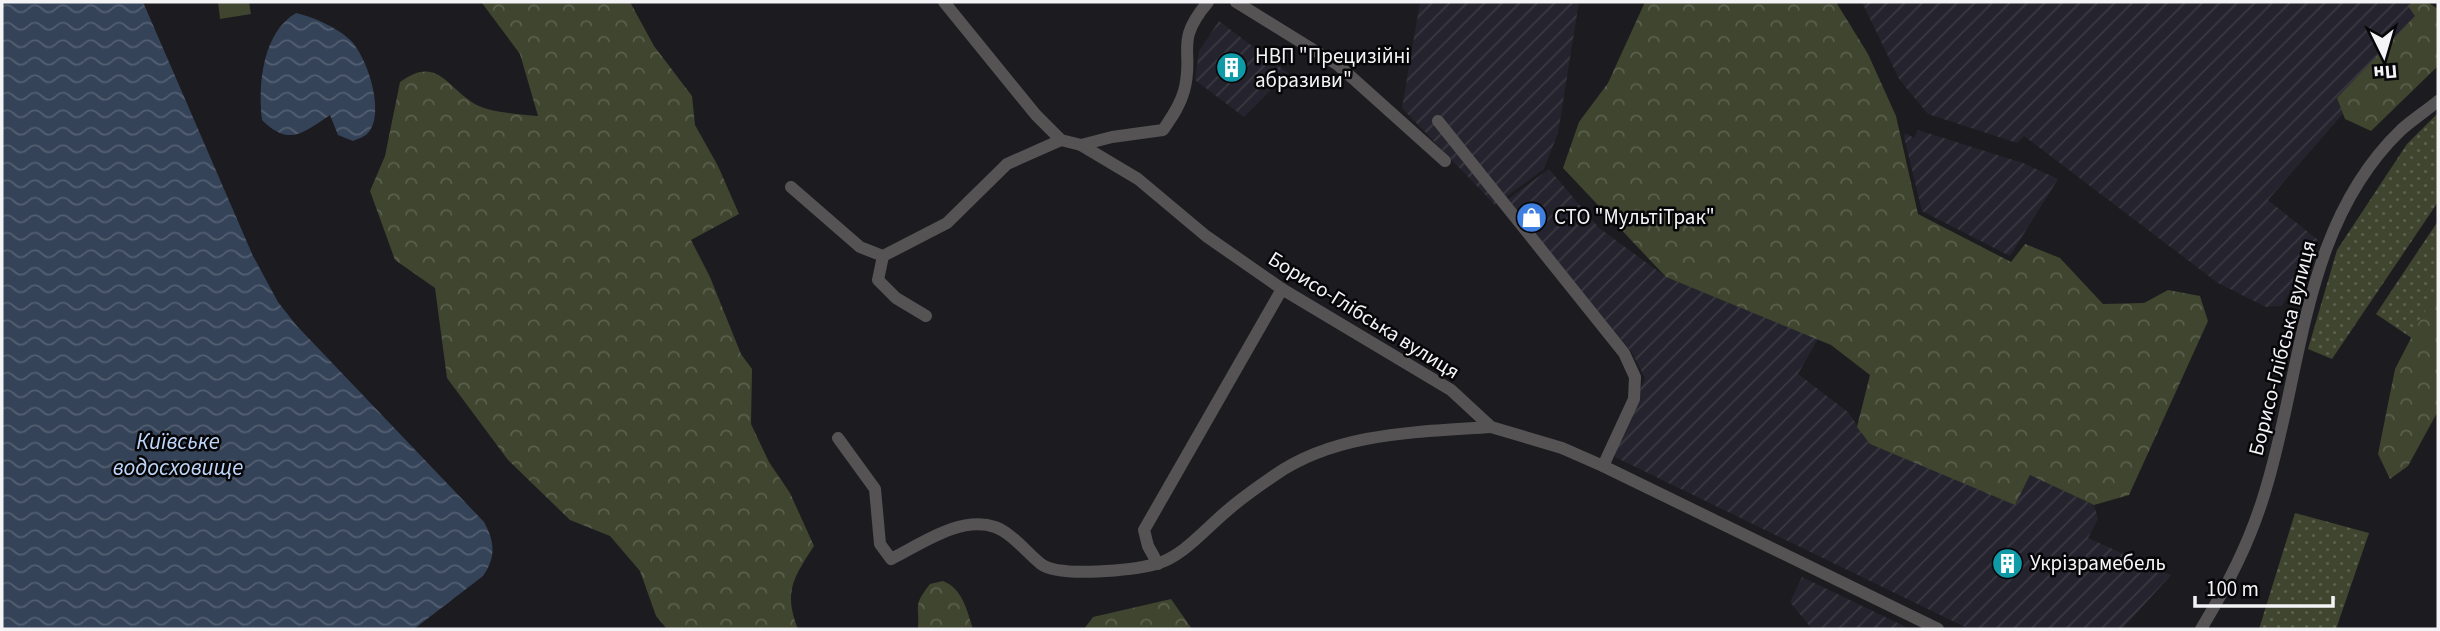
<svg xmlns="http://www.w3.org/2000/svg" width="2440" height="631" viewBox="0 0 2440 631" font-family="'Source Sans 3',sans-serif">
<style>
.industrial{fill:url(#industrial-furrows)}
.green{fill:url(#green-dots)}
.forest{fill:url(#forest-crowns)}
.pitch{fill:#3f452f}
.water{fill:url(#water-waves)}
.lines{fill:none;stroke-linecap:round;stroke-linejoin:round}
.minor{stroke:#555353;stroke-width:12}
.labels{text-anchor:middle;dominant-baseline:central;stroke-width:5;stroke-linejoin:round;paint-order:stroke}
.poi-label{font-size:21px;fill:#f4f3f6;stroke:#070608;text-anchor:start}
.street-label{font-size:21px;fill:#f4f3f6;stroke:#070608}
.water-label{font-size:23px;font-style:italic;fill:#bed6fa;stroke:#070608}
</style>
<defs>
<pattern id="industrial-furrows" width="10" height="10" patternUnits="userSpaceOnUse" patternTransform="scale(1.75)"><rect width="10" height="10" fill="#25232d"/><path d="M-1 1l2-2M0 10L10 0M9 11l2-2" fill="none" stroke="#3a3942"/></pattern>
<pattern id="green-dots" width="8" height="8" patternUnits="userSpaceOnUse" patternTransform="scale(1.75)"><rect width="8" height="8" fill="#3f452f"/><path d="M2 2h.1M6 6h.1" fill="none" stroke="#5b604e" stroke-width="1.8" stroke-linecap="round"/></pattern>
<pattern id="forest-crowns" width="20" height="18" patternUnits="userSpaceOnUse" patternTransform="scale(1.75)"><rect width="20" height="18" fill="#3f452f"/><path d="M2 6a3 3 0 1 1 6 0M12 15a3 3 0 1 1 6 0" fill="none" stroke="#5b604e"/></pattern>
<pattern id="water-waves" width="16" height="10" patternUnits="userSpaceOnUse" patternTransform="scale(1.75)"><rect width="16" height="10" fill="#354358"/><path d="M0 5q4-4 8 0t8 0" fill="none" stroke="#535f71"/></pattern>
</defs>
<rect width="100%" height="100%" fill="#1c1b1f"/>
<g class="industrial">
<polygon points="1420,2 1579,2 1558,133 1544,169 1495,205 1402,108"/>
<polygon points="1862,2 2425,2 2434,9 2268,200 2318,240 2282,306 2266,307 2218,283 2024,136 2017,143 1928,114 1899,79"/>
<polygon points="1219,21 1288,73 1244,117 1195,80 1199,51"/>
<polygon points="1918,130 2023,163 2058,179 2010,256 1922,211 1904,137 1905,133 1914,138"/>
<polygon points="1549,169 1599,228 1666,277 1818,339 1798,374 1848,412 1870,444 2016,504 2030,475 2094,505 2098,519 2088,538 2171,575 2122,629 1969,629 1615,457 1616,448 1645,378 1631,351 1506,201"/>
<polygon points="1802,577 1910,629 1812,629 1790,602"/>
</g>
<g class="green">
<polygon points="2438,113 2438,202 2332,359 2308,349 2337,250 2407,144"/>
<polygon points="2438,221 2438,310 2419,343 2376,314"/>
<polygon points="2295,513 2369,533 2336,629 2259,629"/>
</g>
<g class="forest">
<path d="M630,2L654,46L692,96L695,125L718,166L739,214L691,240L710,277L741,354L752,369L751,424L769,462L790,493L814,546C794,577 783,592 798,629H667L656,616L640,571L610,536L570,520L508,460L447,378L435,288L395,260L370,191L385,156L400,82C439,53 448,91 479,106C494,113 521,114 538,116L520,54L482,3Z"/>
<polygon points="1645,2 1836,2 1868,54 1896,116 1918,214 2011,262 2025,244 2060,258 2103,304 2144,303 2168,290 2200,296 2208,321 2129,495 2094,505 2030,475 2015,505 1870,444 1857,427 1870,375 1831,345 1666,277 1563,168 1579,122 1608,83"/>
<polygon points="2413,2 2427,2 2438,9 2438,66 2371,131 2345,119 2337,98 2415,16 2408,6"/>
<polygon points="2438,286 2438,411 2408,466 2390,479 2378,454 2395,369"/>
<path d="M943,581C963,589 967,611 973,629H918C920,605 912,607 930,584Z"/>
<polygon points="1171,599 1192,629 1084,629 1093,617"/>
</g>
<polygon class="pitch" points="218,2 249,2 251,14 220,19"/>
<g class="water">
<path d="M2,2H143L253,256L278,302L296,325L484,522C495,542 496,557 483,576L414,629H2Z"/>
<path d="M296,13C313,17 336,27 349,39C367,54 387,116 367,134C364,137 357,139 353,141L338,135L330,115C303,133 289,147 262,120C258,85 262,33 296,13Z"/>
</g>
<g class="lines">
<g class="minor">
<polyline points="944,2 1036,115 1061,140 1081,145 1138,179 1206,236 1282,289 1451,390 1491,427 1562,448 1603,466 1938,629"/>
<polyline points="1236,2 1338,65 1445,161"/>
<polyline points="1438,121 1624,353 1635,377 1634,399 1603,466"/>
<path d="M1081,145L1112,137L1163,130C1171,118 1180,106 1184,91C1195,51 1173,43 1208,2"/>
<polyline points="791,187 860,247 883,256 947,223 1007,164 1061,140"/>
<polyline points="883,256 878,280 896,298 926,316"/>
<path d="M838,438L875,489L880,544L891,559C920,545 960,515 995,527C1012,533 1027,553 1041,564C1059,578 1134,570 1156,564C1183,557 1207,527 1228,510C1243,497 1259,486 1275,475C1337,432 1419,432 1491,427"/>
<polyline points="1158,564 1148,546 1144,530 1282,289"/>
<path d="M2201,629C2227,586 2249,544 2264,495C2303,372 2301,226 2401,130C2412,120 2426,111 2438,101"/>
</g>
</g>
<defs>
<symbol id="building-disc" viewBox="-11 -11 22 22"><circle r="9.5" fill="#0f9aa8" stroke="#070608"/><path d="M-4-6H4V6H1V3H-1V6H-4ZM-2.5-4.3h1.7v1.8h-1.7ZM.8-4.3h1.7v1.8H.8ZM-2.5-1h1.7V.8h-1.7ZM.8-1h1.7V.8H.8Z" fill="#fff"/></symbol>
<symbol id="shop-disc" viewBox="-11 -11 22 22"><circle r="9.5" fill="#3f7fe0" stroke="#070608"/><path d="M-5-2.5h2.3a2.7 3.5 0 0 1 5.4 0H5L5.5 6h-11ZM-1.5-2.5h3a1.5 2.3 0 0 0-3 0Z" fill="#fff"/></symbol>
</defs>
<g fill-rule="evenodd">
<use href="#building-disc" x="1214" y="50" width="35" height="35"/>
<use href="#shop-disc" x="1514" y="200" width="35" height="35"/>
<use href="#building-disc" x="1990" y="546" width="35" height="35"/>
</g>
<g class="labels">
<g class="poi-label">
<text x="1255" y="56">НВП "Прецизійні<tspan x="1255" dy="24">абразиви"</tspan></text>
<text x="1554" y="217">СТО "МультіТрак"</text>
<text x="2030" y="563">Укрізрамебель</text>
</g>
<g class="street-label">
<text transform="translate(1364 315) rotate(32)">Борисо-Глібська вулиця</text>
<text transform="translate(2282 348) rotate(-76)">Борисо-Глібська вулиця</text>
</g>
<g class="water-label">
<text x="178" y="441">Київське<tspan x="178" dy="26">водосховище</tspan></text>
</g>
</g>
<rect width="2440" height="631" fill="none" stroke="#f4f3f6" stroke-width="7"/>
<g transform="translate(2384 56) rotate(175)" stroke="#070608" stroke-width="5" paint-order="stroke">
<path d="M0-5L12 26L0 18L-12 26Z" fill="#f4f3f6"/>
<text y="-10" font-size="19" font-weight="bold" text-anchor="middle" fill="#f4f3f6">Пн</text>
</g>
<path d="M2195 596v10h138v-10" fill="none" stroke="#f4f3f6" stroke-width="3.5"/>
<text x="2206" y="596" font-size="21" fill="#f4f3f6" stroke="#070608" stroke-width="5" paint-order="stroke">100 m</text>
</svg>
